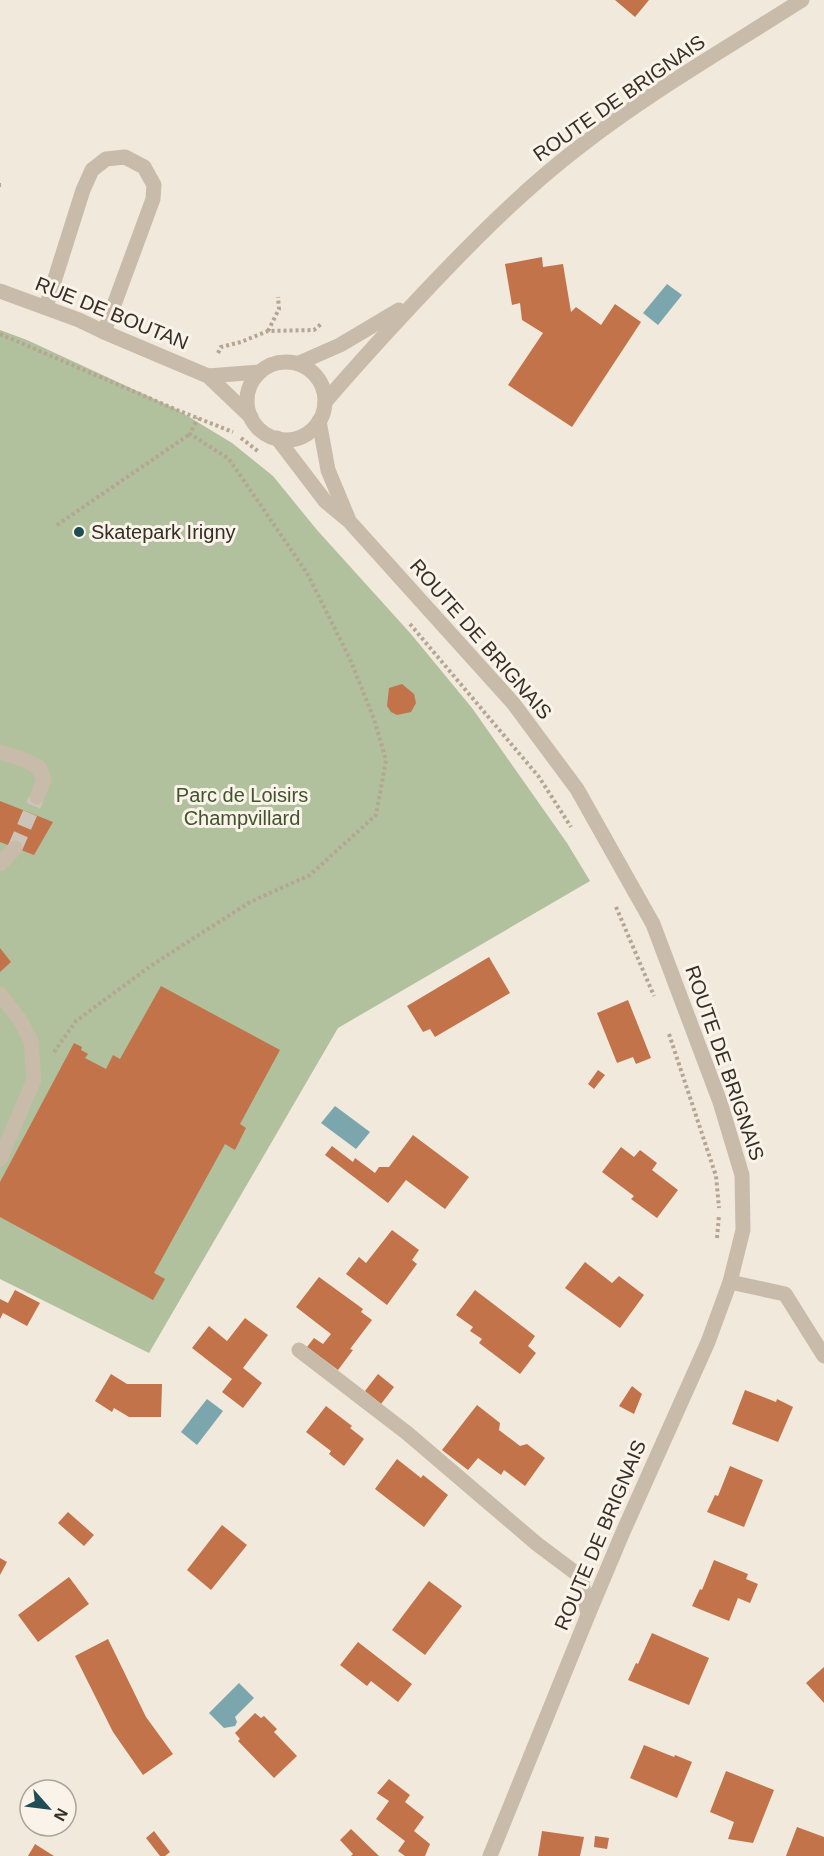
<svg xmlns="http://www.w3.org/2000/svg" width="824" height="1856" viewBox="0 0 824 1856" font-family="Arial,sans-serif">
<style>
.green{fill:#b1c09d}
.water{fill:#7ca6ad}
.building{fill:#c2734a}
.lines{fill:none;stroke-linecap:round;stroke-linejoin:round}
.minor-tunnel{stroke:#ccc4b8;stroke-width:15;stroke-dasharray:15 8;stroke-linecap:butt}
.path{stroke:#b5a593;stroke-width:4;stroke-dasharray:3 3;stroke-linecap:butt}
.minor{stroke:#c9bba9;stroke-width:15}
.poi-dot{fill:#1f4d56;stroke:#f9f3e9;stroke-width:2}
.labels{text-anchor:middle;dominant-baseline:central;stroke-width:6;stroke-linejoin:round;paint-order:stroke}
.street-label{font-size:20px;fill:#362e28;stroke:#f9f3e9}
.poi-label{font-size:20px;fill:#362e28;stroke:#f9f3e9;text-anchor:start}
.park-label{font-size:20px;fill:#42542d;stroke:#f9f3e9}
</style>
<rect width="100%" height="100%" fill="#f1e9dc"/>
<polygon class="green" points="0,330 27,340 176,409 232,443 273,476 317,530 411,634 472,708 567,843 590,881 338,1028 149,1353 0,1279"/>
<g class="water">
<polygon points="667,284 682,295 658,325 643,313"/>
<polygon points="335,1106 370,1132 356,1149 321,1123"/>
<polygon points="207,1399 223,1411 197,1445 181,1432"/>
<polygon points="239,1683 254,1698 235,1717 237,1722 235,1726 224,1728 209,1713"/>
</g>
<g class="building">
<polygon points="615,0 649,0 635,17"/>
<polygon points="542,257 543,267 563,264 571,312 576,307 601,325 615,304 641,322 572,427 508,385 543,333 522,320 520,303 512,305 505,264"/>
<polygon points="402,684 414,694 416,703 411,712 397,715 391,712 387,706 389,688"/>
<polygon points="0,801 53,822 34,855 0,842"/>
<polygon points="0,948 11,962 0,972"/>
<polygon points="489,957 510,993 435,1037 430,1029 423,1032 407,1006"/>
<polygon points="161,986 280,1050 240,1124 246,1128 235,1150 225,1144 154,1273 165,1279 153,1300 0,1217 0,1182 74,1043 82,1047 81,1050 88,1054 85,1058 106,1069 113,1055 120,1059"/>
<polygon points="628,1000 651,1058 636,1064 633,1057 617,1063 597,1013"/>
<polygon points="598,1070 605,1075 594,1089 588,1084"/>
<polygon points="413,1135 469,1177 445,1209 406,1180 388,1203 325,1155 332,1146 353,1162 355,1158 375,1173 379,1167 389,1167"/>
<polygon points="621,1147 634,1157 640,1150 657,1163 652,1170 678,1190 657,1218 631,1199 634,1196 602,1172"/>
<polygon points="392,1230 419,1250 412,1260 417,1264 387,1305 346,1274 359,1257 366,1263"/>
<polygon points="585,1262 612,1283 619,1276 644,1295 620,1328 565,1288"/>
<polygon points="319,1277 363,1309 361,1312 372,1320 350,1349 353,1350 338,1370 307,1347 314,1338 323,1344 331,1334 296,1307"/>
<polygon points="15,1290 40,1303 27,1326 3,1313 0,1319 0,1299 8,1303"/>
<polygon points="475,1290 535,1336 528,1346 536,1353 520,1374 479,1343 482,1339 470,1331 473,1327 456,1315"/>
<polygon points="245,1318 268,1335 243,1368 262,1383 243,1408 222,1392 232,1379 192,1348 209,1326 227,1341"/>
<polygon points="111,1374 127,1384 162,1384 161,1417 129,1417 114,1408 112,1412 95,1401"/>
<polygon points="378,1374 394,1387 381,1404 365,1391"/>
<polygon points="632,1386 642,1394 634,1414 619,1406"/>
<polygon points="745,1390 776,1402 777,1399 793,1407 778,1442 732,1424"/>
<polygon points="477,1405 500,1423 499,1430 520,1446 527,1444 545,1458 525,1486 504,1470 501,1475 478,1458 468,1470 442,1450"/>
<polygon points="326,1406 352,1426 350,1428 364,1439 344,1466 329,1454 331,1451 306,1432"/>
<polygon points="397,1459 421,1478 423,1475 448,1495 424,1527 375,1489"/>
<polygon points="730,1466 763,1480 744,1527 707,1512 715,1495 718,1496"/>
<polygon points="68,1512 94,1535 84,1546 58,1523"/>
<polygon points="222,1525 247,1545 211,1590 187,1570"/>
<polygon points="0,1558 7,1562 0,1575"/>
<polygon points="714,1560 748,1574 746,1579 758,1584 750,1603 738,1598 729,1621 692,1606 700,1589 702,1590"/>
<polygon points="69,1577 89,1604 38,1642 18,1615"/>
<polygon points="429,1581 462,1606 425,1655 392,1630"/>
<polygon points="652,1633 709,1658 689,1705 628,1680 636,1663 638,1664"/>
<polygon points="108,1639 146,1717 173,1754 143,1775 113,1732 75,1656"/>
<polygon points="358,1642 412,1684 398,1702 371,1681 367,1686 340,1665"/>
<polygon points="824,1667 824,1703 806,1683"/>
<polygon points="255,1713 261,1718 264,1716 277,1729 274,1732 297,1756 274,1778 238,1741 240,1739 235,1733"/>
<polygon points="644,1745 674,1757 675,1755 692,1762 677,1798 630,1778"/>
<polygon points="726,1771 774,1790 753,1843 728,1839 734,1822 710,1812"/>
<polygon points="389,1779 410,1795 405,1802 424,1817 414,1831 430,1844 425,1856 405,1856 398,1851 405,1841 376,1819 389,1801 377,1793"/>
<polygon points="797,1827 824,1837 824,1856 786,1856"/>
<polygon points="351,1829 379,1856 351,1856 353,1854 340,1840"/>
<polygon points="154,1831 170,1852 165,1856 160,1856 146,1838"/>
<polygon points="542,1831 584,1837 580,1856 538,1856"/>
<polygon points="595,1836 609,1838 607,1849 594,1847"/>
<polygon points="35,1844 54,1856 28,1856"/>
</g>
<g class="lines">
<polyline class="minor-tunnel" points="15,848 37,797"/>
<g class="path">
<polyline points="0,185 1,185"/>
<polyline points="268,331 279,309 278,297"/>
<polyline points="0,334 177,410 233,432"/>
<polyline points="218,353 221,347 241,342 268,331 314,330 321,324"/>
<polyline points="241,438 259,452"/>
<polyline points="57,525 190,434"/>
<polyline points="410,624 539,777 571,827"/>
<polyline points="616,907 654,996"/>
<polyline points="669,1034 716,1176 719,1208"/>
<polyline points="54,1052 76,1021 152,965 250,902 310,875 376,815 386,760 374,719 350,659 307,573 229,459 190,434 198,418"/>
<polyline points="717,1238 719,1215"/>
</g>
<g class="minor">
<polyline points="0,291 79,320 104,332 208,376 251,417"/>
<polyline points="46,307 83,190 92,170 106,159 125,157 144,167 154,185 153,199 104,332"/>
<circle cx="286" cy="401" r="39"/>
<polyline points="299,363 340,345 399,310"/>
<polyline points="208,376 260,372"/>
<path d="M325,402C361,360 398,320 435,281C480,234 526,188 578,148C648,93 727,48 802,0"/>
<polyline points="319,421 328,470 348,518"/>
<polyline points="277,438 325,501 349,521 513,703 577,789 653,924 720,1102 742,1175 743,1230 730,1282 708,1342 623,1532 588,1615 490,1856"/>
<polyline points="0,752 20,758 39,767 44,779 37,797"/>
<polyline points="0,864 15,848"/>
<polyline points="0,994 20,1020 31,1041 34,1080 0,1159"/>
<polyline points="730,1282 785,1294 824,1356"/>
<polyline points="299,1350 407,1433 537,1544 581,1577 588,1615"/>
</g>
</g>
<circle class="poi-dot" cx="79" cy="532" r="6"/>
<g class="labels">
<g class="street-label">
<text transform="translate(619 98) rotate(-35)">ROUTE DE BRIGNAIS</text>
<text transform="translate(112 313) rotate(22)">RUE DE BOUTAN</text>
<text transform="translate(481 639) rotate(49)">ROUTE DE BRIGNAIS</text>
<text transform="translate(725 1063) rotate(71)">ROUTE DE BRIGNAIS</text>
<text transform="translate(600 1535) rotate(-67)">ROUTE DE BRIGNAIS</text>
</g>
<g class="poi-label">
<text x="91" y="532">Skatepark Irigny</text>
</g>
<g class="park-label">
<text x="242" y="795">Parc de Loisirs<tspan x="242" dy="23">Champvillard</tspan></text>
</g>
</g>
<g transform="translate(48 1808) rotate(118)"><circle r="28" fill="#f9f3e9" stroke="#aba49c" stroke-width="1.5"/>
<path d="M0-4.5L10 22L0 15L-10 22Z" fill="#1f4d56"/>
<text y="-9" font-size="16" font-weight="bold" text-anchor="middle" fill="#362e28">N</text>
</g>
</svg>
